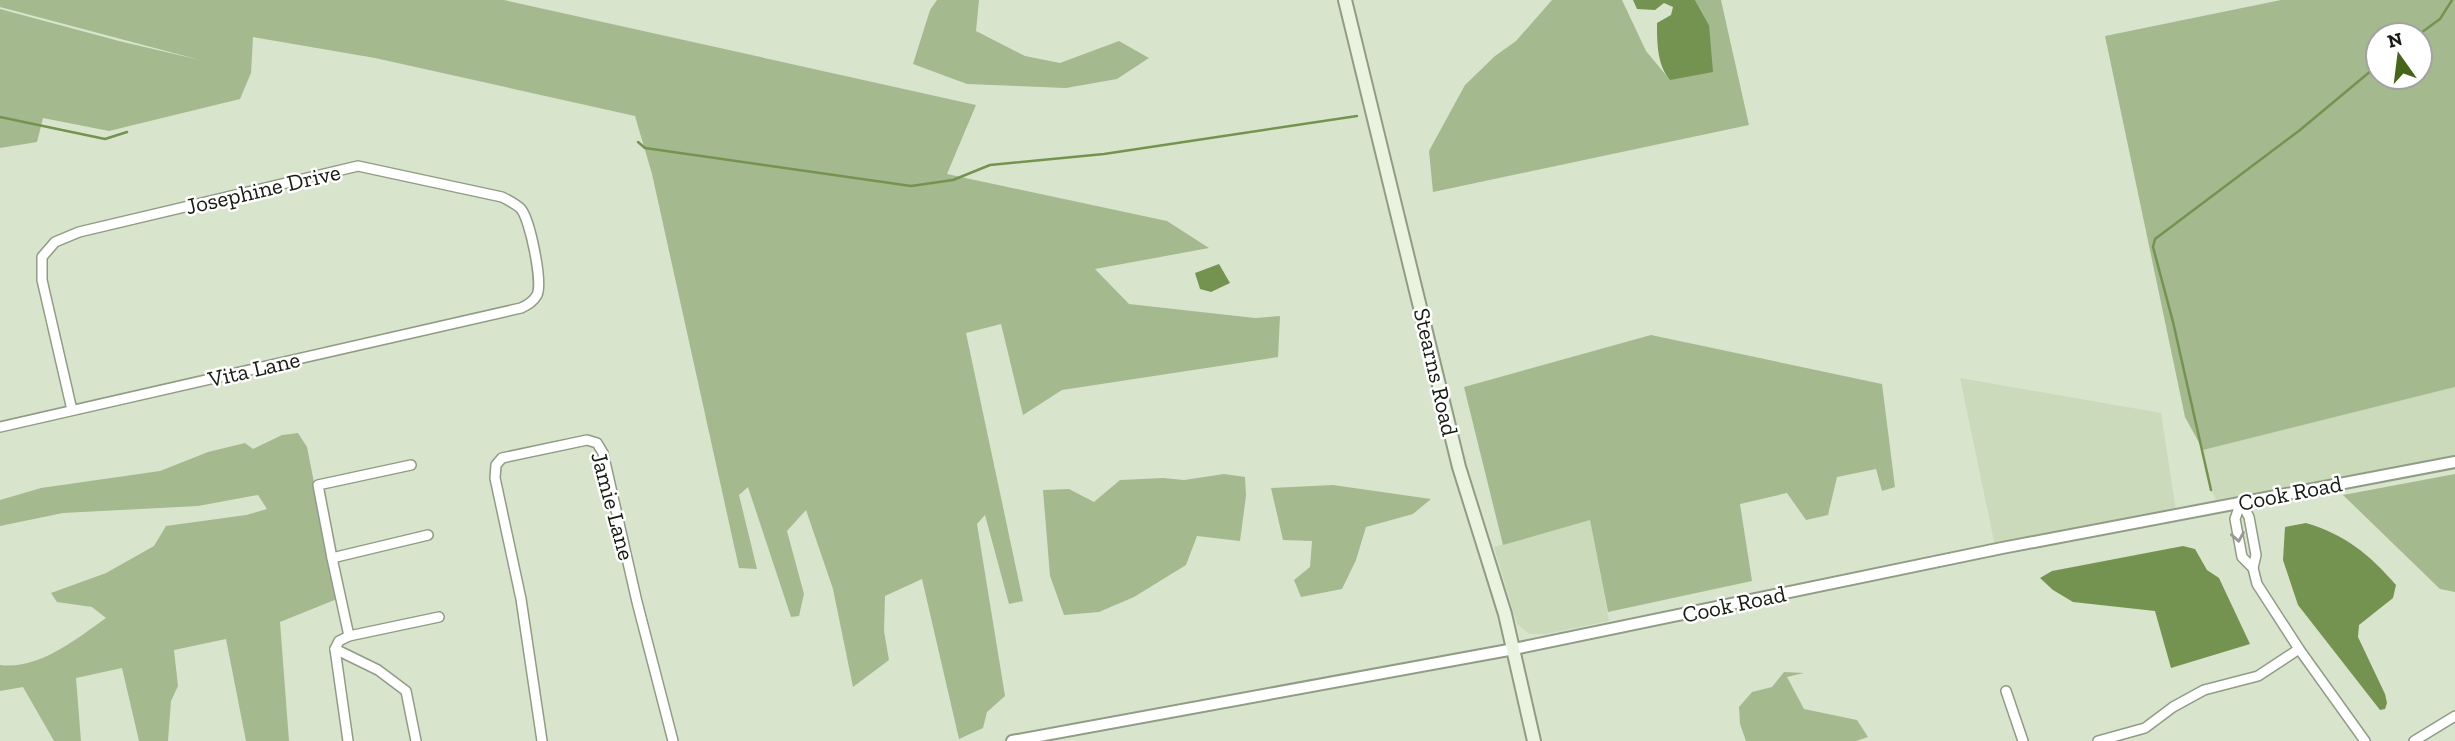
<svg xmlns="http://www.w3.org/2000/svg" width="2455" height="741" viewBox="0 0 2455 741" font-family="'Zilla Slab',serif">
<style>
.built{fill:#cadaba}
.green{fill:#a5b98f;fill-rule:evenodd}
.water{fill:#759350}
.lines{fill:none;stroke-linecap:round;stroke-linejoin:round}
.stream{stroke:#759350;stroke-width:2.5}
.minor-casing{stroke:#909c85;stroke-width:12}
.tertiary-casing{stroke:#909c85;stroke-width:14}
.secondary-casing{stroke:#909c85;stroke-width:16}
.minor{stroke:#fff;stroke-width:9}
.tertiary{stroke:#fff;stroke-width:10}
.secondary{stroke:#eaf3df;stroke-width:12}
.oneway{stroke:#969894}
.labels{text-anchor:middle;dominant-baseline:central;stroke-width:5;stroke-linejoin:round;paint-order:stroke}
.street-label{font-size:23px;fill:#161a11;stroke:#fff}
</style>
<rect width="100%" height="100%" fill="#d8e5cc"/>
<g class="built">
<polygon points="1960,378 2161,413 2176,511 1995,546"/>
<polygon points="2455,387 2455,456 2216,500 2211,490 2203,450"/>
<polygon points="1590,519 1609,621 1546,634 1529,634 1517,624 1494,547"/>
</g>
<g class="green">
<polygon points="0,0 504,0 976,105 947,174 1167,221 1209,248 1095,269 1129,304 1255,318 1280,316 1278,357 1062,390 1023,415 1001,324 966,333 1023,601 1009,604 985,515 977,524 1005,696 987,712 983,728 959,739 922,579 885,596 884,631 889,660 853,687 833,589 806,510 787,531 804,594 799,616 791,617 748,487 739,495 757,569 739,568 652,174 635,116 375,58 253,37 251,73 240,99 109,131 43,118 37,142 0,148 0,9 119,41 200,60 0,7"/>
<polygon points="937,0 979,0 976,31 1025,56 1060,63 1119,41 1149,58 1117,79 1066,88 967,84 913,64 930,10"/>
<polygon points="1552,0 1622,0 1646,51 1670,80 1709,25 1695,0 1721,0 1749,125 1433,192 1429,151 1465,85 1495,56 1516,41"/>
<path d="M2281,0H2455V387L2203,450L2185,417L2105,36ZM2378,35H2420V77H2378Z"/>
<polygon points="1651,335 1882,384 1895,487 1882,491 1876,469 1837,477 1828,515 1806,520 1787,493 1740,504 1752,581 1608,612 1590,520 1503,545 1464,387"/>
<path d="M298,433L307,447L337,599L280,622L289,741H246L226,639L174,650L178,686L171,701L168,741H139L122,668L76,678L81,741H54L23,687L0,691V665C39,670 76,639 106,618L92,607L57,602L51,593L106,573L154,546L166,526L246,515L267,509L258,495L198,506L63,513L0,526V500L41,488L160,471L208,452L245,443L253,449L282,435Z"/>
<polygon points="1224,474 1245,477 1246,496 1240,541 1197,536 1186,565 1134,597 1099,612 1064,615 1050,576 1043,490 1069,489 1094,502 1120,480 1163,478 1184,480"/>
<polygon points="2455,474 2455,592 2440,589 2343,495"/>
<polygon points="1333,485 1431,499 1413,514 1366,527 1356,560 1342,589 1301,597 1294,580 1310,567 1312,541 1283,540 1271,488"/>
<polygon points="1784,672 1804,673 1787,677 1804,709 1857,720 1868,737 1856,741 1746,741 1740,724 1739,707 1752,692 1772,687"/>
</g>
<g class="water">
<path d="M1633,0H1695L1709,25L1713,72L1670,80C1657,65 1657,42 1657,23L1671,15L1673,7L1664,3L1655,10L1637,9Z"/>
<polygon points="1219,264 1230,283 1211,292 1200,289 1195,273"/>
<path d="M2306,523C2346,535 2369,554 2396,585L2393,598L2359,625L2358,637L2385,694L2387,703L2385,709L2380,710L2298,605L2283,560L2285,527Z"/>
<polygon points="2183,546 2195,549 2207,570 2219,578 2250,644 2171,668 2155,611 2073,602 2053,590 2040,578 2052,571"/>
</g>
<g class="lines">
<g class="stream">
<polyline points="2418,35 2440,19 2452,0"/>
<polyline points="0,117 105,139 127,132"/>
<polyline points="638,142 645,148 911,186 953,180 990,165 1104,154 1357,116"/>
<polyline points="2211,490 2173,322 2153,247 2155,239 2300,130 2378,65"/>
</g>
<defs>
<g id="minor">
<path d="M0,427L521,308C528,305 533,302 537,295C543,282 530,220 521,209C516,204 508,200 502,197L358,166L79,232L55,242L42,257V280L72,410"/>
<polyline points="2241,502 2249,517 2256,555 2253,568 2257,584 2299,649 2365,741"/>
<polyline points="2241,502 2235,519 2242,557 2253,568"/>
<polyline points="332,558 318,485 411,465"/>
<polyline points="349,636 332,558 428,535"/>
<polyline points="335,649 378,670 406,691 416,741"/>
<polyline points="2006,691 2023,741"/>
<polyline points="348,741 335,649 339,641 349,636 439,617"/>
<polyline points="542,741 521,599 495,478 496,465 502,458 587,440 597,443 603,453 637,602 673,741"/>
<polyline points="2098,741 2145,728 2173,707 2204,690 2258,676 2299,649"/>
<polyline points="2414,741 2455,716"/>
</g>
<polyline id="tertiary" points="1012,741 1514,649 2002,548 2455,462"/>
<polyline id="secondary" points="1345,0 1459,467 1505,614 1534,741"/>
</defs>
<use href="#minor" class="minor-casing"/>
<use href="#tertiary" class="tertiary-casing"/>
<use href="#secondary" class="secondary-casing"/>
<use href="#minor" class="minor"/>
<use href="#tertiary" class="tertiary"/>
<use href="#secondary" class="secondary"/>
</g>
<defs><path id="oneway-chevron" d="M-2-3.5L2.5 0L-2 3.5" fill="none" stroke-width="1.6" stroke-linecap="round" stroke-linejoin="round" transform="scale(1.75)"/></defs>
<use class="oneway" href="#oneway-chevron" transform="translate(2238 537) rotate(80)"/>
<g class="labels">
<g class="street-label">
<text transform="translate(263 189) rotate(-13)">Josephine Drive</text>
<text transform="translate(254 369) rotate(-13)">Vita Lane</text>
<text transform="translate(1436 372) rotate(77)">Stearns Road</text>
<text transform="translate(2290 493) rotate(-11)">Cook Road</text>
<text transform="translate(613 506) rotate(75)">Jamie Lane</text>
<text transform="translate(1734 604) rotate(-12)">Cook Road</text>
</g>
</g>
<g transform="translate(2399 56) rotate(346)"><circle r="33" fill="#ffffff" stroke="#a2a3a0" stroke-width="2"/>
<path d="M0-5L12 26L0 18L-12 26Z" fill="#476519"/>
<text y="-10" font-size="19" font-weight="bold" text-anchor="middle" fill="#161a11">N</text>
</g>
</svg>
